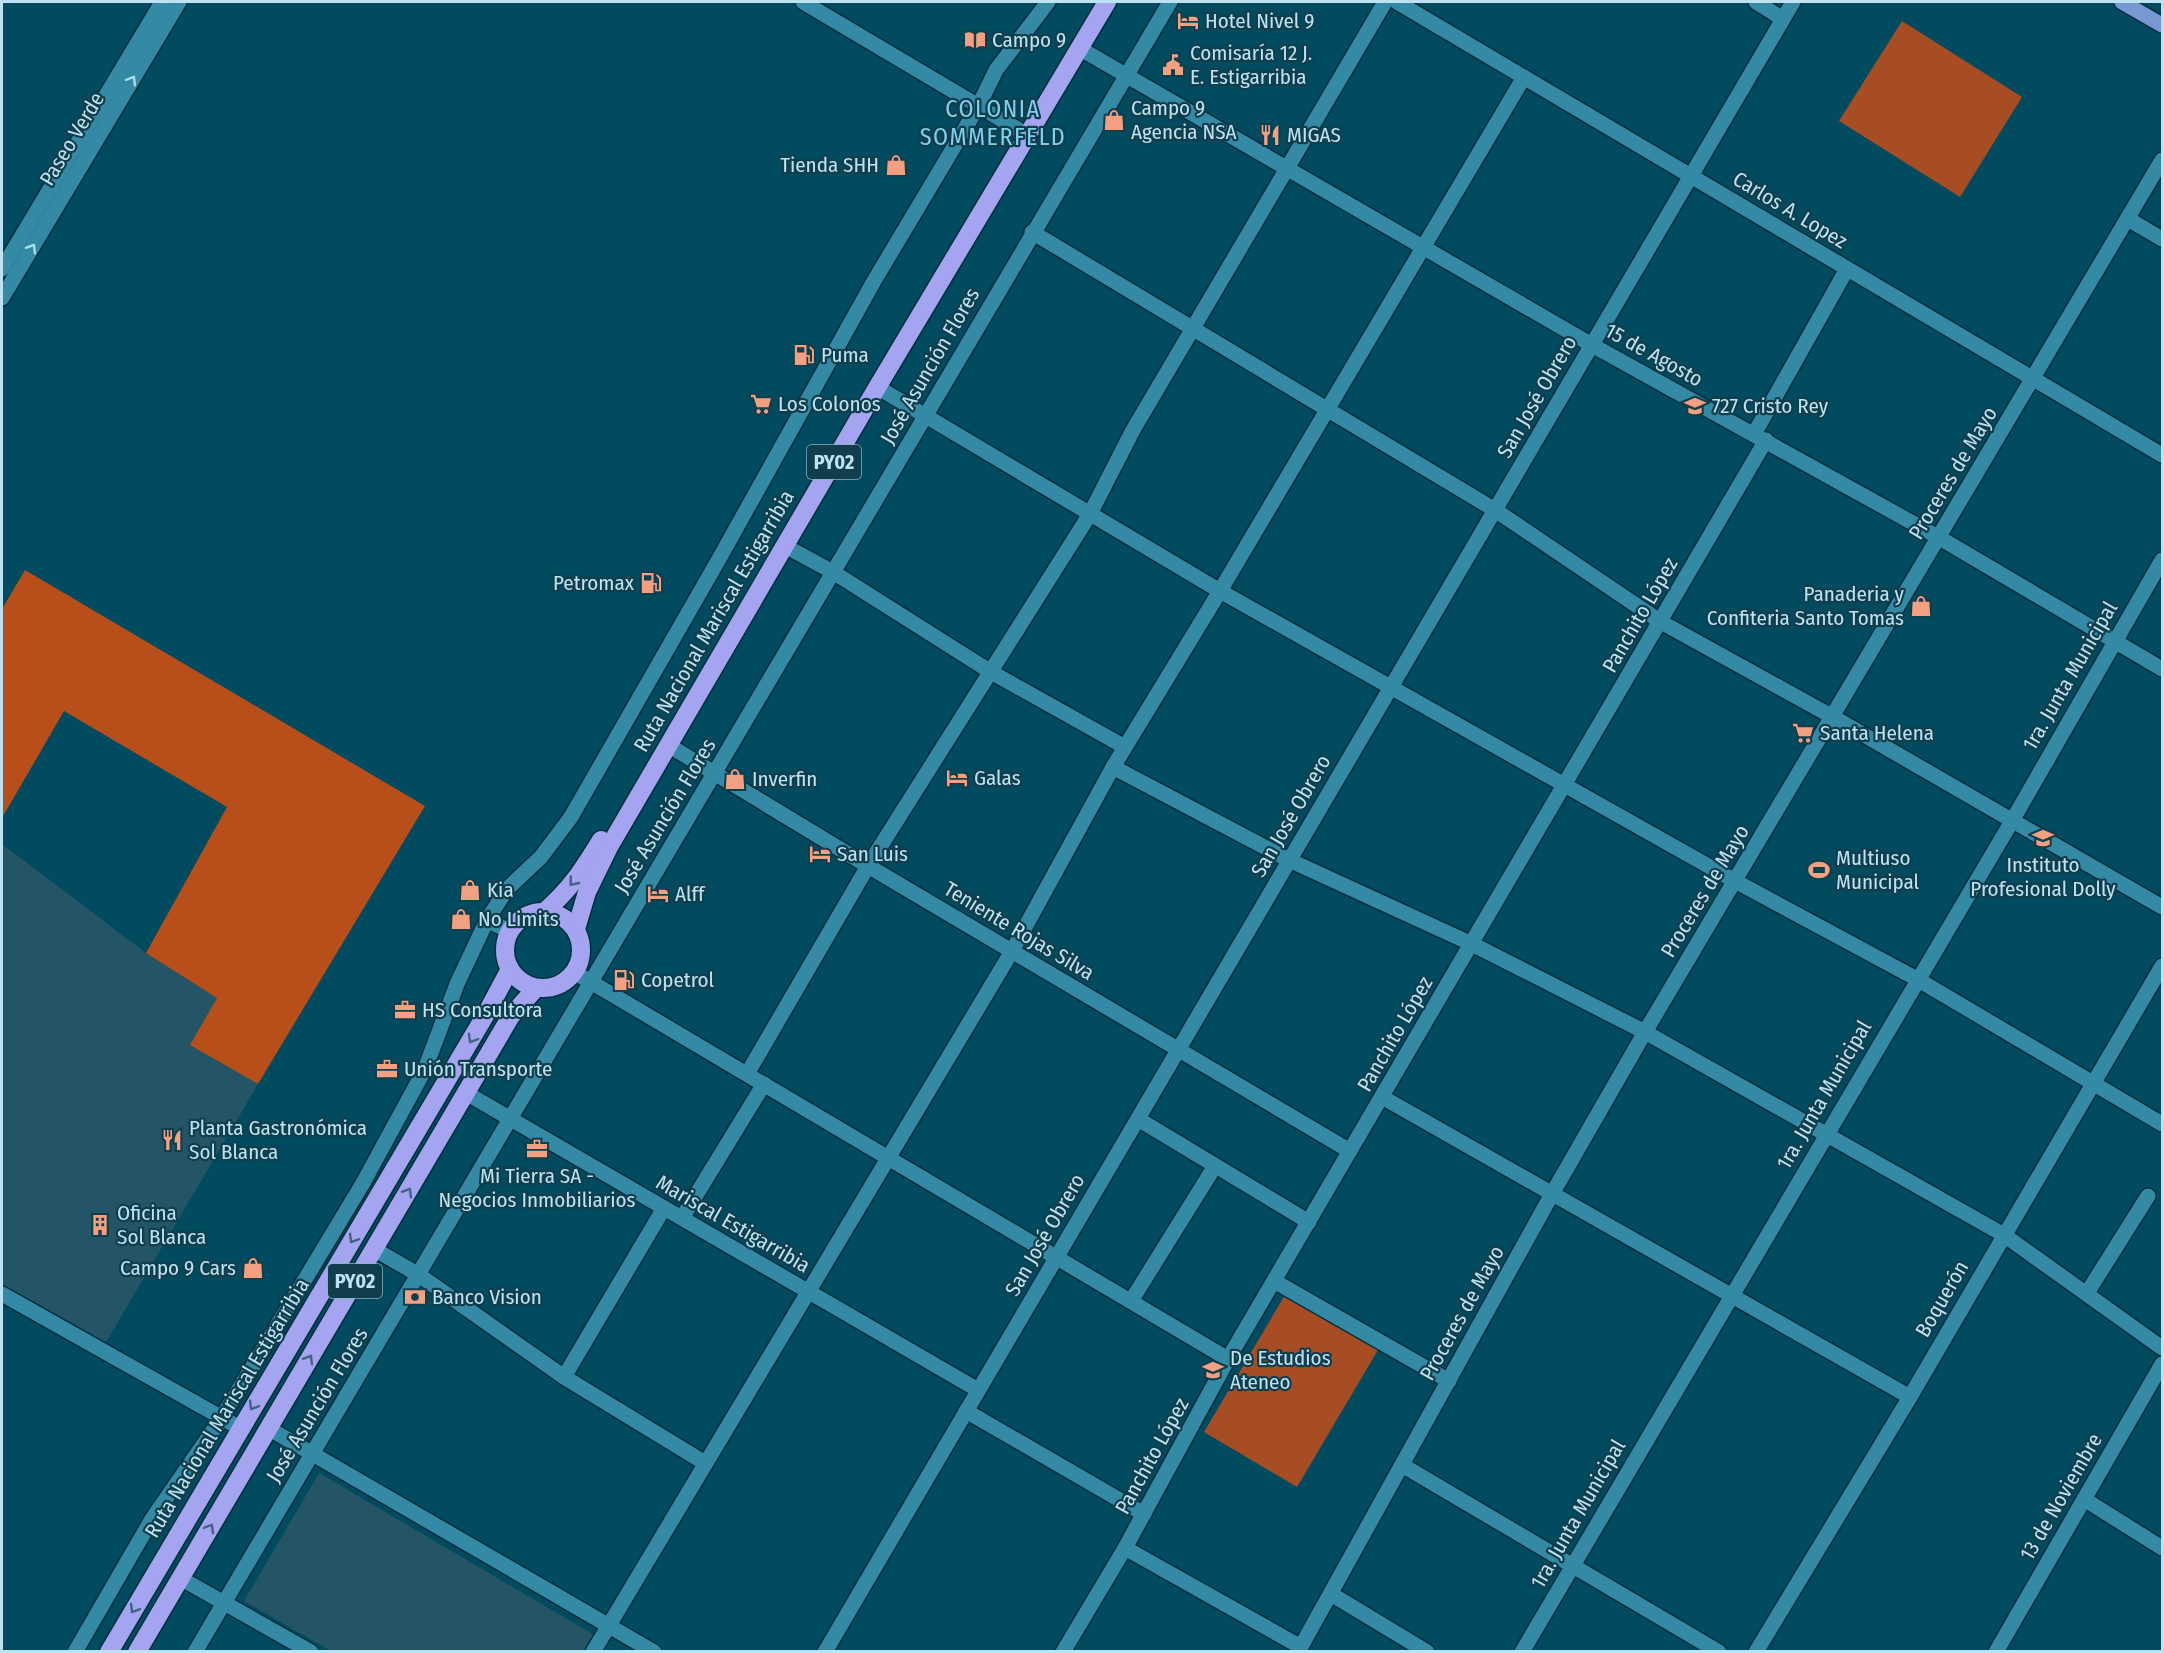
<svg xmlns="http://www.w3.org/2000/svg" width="2164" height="1653" viewBox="0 0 2164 1653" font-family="'Fira Sans Condensed',sans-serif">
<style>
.built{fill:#235566}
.green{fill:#a74d24}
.forest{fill:#b84f1a}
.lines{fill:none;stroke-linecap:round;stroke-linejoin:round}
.minor-casing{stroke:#002f3d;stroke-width:18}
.major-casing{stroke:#002f3d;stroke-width:18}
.highway-casing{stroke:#002f3d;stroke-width:21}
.minor{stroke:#3489a5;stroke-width:15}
.major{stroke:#7799d3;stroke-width:15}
.highway{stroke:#a4a4f1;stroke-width:18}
.oneway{stroke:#afdaea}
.oneway2{stroke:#446286}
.labels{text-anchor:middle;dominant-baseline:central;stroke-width:4.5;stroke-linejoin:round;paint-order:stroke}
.shield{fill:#113e4d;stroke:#89b2c0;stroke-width:1.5}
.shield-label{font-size:20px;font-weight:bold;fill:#bde3f2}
.poi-label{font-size:21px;fill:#bde3f2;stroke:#113e4d;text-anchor:start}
.street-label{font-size:21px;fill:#bde3f2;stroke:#113e4d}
.quarter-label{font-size:24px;letter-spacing:1.5px;fill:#7ed0ed;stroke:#113e4d}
</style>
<rect width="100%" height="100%" fill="#004b5f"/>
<g class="built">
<polygon points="2,844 146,953 218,998 191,1045 258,1084 105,1344 2,1285"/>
<polygon points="319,1473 596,1636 587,1651 331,1651 244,1601"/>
</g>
<g class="green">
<polygon points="1902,21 2022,97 1960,197 1839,121"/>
<polygon points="1285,1295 1378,1350 1297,1487 1204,1432"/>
</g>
<polygon class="forest" points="25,570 425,806 258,1084 190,1045 217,998 146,953 227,807 64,711 2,818 2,609"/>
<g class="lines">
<defs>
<g id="minor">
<polyline points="803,2 1019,130"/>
<polyline points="1397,2 2162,455"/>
<polyline points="1756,2 1783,19"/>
<polyline points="1079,48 1592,345 1938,537 2162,669"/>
<polyline points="2128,219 2162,239"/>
<polyline points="1032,232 1495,510 1661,622 1833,717 2162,907"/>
<polyline points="2,269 162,2"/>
<polyline points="2,298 179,2"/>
<polyline points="877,387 1220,591 1735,881 1917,979 2162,1124"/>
<polyline points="1754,434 1847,269"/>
<polyline points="785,546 833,572 991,672 1125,747"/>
<polyline points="668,745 868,866 1350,1151"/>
<polyline points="1113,767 1289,860 1472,944 1645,1032 2004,1235 2162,1348"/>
<polyline points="487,920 509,931"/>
<polyline points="574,972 1228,1359"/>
<polyline points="747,1074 868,866 1090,514 1133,430 1385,2"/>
<polyline points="466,1093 978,1390"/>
<polyline points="1382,1097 1910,1397"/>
<polyline points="1138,1119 1309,1222"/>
<polyline points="682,1218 764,1084"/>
<polyline points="374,1249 419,1275 564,1377 705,1463"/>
<polyline points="1274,1281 1449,1381"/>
<polyline points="2087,1293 2148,1196"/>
<polyline points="2,1294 240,1428"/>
<polyline points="1131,1301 1215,1166"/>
<polyline points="564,1377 664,1208"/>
<polyline points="966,1411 1144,1514"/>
<polyline points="268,1428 654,1652"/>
<polyline points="1402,1465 1719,1652"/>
<polyline points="2084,1499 2162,1548"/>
<polyline points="1125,1548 1301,1647"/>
<polyline points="180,1578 311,1652"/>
<polyline points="1331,1594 1427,1652"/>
<polyline points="75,1652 152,1519 221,1419 363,1183 425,1069 457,984 487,920 507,889 541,857 571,817 719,559 874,281 979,105 996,70 1048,2"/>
<polyline points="195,1652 1170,2"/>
<polyline points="593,1652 1012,951 1113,767 1220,591 1524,77"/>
<polyline points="825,1652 1793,2"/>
<polyline points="1063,1652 1125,1548 1228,1359 1766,440"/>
<polyline points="1298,1652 1552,1194 1645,1032 2162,160"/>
<polyline points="1522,1652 2012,821 2162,560"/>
<polyline points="1756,1652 1910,1397 2162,966"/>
<polyline points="1996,1652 2162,1364"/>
</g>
<polyline id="major" points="2122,2 2162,25"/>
<g id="highway">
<circle cx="543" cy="950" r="38"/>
<path d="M544,912C571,889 583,869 601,840"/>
<polyline points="576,929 587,892 609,847 875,391 1107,2"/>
<polyline points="109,1652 486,1014 510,969"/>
<polyline points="137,1652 511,1016 536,988"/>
</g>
</defs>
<use href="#minor" class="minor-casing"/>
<use href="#major" class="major-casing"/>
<use href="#highway" class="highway-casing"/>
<use href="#minor" class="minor"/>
<use href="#major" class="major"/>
<use href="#highway" class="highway"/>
</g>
<defs><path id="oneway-chevron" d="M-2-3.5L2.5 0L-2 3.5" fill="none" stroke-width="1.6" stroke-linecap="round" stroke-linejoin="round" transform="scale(1.5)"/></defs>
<g class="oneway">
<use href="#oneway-chevron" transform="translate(132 80) rotate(-59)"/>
<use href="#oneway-chevron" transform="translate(32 248) rotate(-59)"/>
</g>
<g class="oneway2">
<use href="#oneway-chevron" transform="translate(573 882) rotate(129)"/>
<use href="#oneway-chevron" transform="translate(472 1039) rotate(120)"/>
<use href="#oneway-chevron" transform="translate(408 1192) rotate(-59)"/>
<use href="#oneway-chevron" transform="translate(353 1239) rotate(121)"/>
<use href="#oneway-chevron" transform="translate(309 1359) rotate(-59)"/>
<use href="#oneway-chevron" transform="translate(253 1406) rotate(121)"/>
<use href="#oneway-chevron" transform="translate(210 1528) rotate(-60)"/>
<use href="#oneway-chevron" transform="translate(134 1609) rotate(121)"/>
</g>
<defs>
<symbol id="hotel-bare" viewBox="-9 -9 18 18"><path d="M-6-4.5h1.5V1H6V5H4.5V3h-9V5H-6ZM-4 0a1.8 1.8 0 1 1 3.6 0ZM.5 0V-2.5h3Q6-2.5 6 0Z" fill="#f2a07f" stroke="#113e4d" stroke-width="2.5" paint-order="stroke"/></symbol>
<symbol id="library-bare" viewBox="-9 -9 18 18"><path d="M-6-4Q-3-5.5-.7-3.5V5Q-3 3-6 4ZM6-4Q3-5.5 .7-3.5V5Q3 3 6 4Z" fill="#f2a07f" stroke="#113e4d" stroke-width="2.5" paint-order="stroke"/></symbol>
<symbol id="civic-bare" viewBox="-9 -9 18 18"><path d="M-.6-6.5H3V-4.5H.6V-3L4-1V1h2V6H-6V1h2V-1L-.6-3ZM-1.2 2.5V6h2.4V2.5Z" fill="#f2a07f" stroke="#113e4d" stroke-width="2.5" paint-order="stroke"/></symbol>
<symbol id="shop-bare" viewBox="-9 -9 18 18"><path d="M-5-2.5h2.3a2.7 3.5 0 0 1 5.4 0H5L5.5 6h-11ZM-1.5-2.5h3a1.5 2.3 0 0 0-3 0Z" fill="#f2a07f" stroke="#113e4d" stroke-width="2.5" paint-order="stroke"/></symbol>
<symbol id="restaurant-bare" viewBox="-9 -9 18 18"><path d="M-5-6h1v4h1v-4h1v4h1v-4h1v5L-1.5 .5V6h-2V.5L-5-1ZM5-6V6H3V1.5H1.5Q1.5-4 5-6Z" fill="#f2a07f" stroke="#113e4d" stroke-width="2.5" paint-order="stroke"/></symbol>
<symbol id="fuel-bare" viewBox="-9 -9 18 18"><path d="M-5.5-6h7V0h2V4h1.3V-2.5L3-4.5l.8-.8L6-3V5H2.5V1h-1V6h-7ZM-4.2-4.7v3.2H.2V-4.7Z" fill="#f2a07f" stroke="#113e4d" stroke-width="2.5" paint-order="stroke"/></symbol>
<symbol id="supermarket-bare" viewBox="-9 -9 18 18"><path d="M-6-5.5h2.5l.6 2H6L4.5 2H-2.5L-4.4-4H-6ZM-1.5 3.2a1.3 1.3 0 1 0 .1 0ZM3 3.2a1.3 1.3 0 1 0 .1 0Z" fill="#f2a07f" stroke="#113e4d" stroke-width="2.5" paint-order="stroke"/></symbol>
<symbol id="school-bare" viewBox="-9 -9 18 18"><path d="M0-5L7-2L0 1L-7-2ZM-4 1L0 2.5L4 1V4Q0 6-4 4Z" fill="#f2a07f" stroke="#113e4d" stroke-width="2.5" paint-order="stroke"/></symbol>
<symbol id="stadium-bare" viewBox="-9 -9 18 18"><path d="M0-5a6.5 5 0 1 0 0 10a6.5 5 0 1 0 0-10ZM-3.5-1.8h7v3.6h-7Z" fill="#f2a07f" stroke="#113e4d" stroke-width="2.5" paint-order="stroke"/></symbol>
<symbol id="office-bare" viewBox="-9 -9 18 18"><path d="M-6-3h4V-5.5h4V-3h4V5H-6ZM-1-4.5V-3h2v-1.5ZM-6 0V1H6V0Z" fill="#f2a07f" stroke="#113e4d" stroke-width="2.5" paint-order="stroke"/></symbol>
<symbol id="building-bare" viewBox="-9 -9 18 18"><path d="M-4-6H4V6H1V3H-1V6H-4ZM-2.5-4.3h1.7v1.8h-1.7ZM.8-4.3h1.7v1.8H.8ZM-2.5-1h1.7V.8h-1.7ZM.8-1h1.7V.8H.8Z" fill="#f2a07f" stroke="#113e4d" stroke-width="2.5" paint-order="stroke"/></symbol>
<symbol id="bank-bare" viewBox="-9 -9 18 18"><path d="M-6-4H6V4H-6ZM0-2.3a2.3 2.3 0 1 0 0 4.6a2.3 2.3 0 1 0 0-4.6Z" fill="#f2a07f" stroke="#113e4d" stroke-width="2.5" paint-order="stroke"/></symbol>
</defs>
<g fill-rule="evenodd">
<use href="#hotel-bare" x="1173" y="6" width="30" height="30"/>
<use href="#library-bare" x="960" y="25" width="30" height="30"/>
<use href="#civic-bare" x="1158" y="50" width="30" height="30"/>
<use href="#shop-bare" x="1099" y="105" width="30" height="30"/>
<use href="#restaurant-bare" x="1255" y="120" width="30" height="30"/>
<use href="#shop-bare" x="881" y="150" width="30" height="30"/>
<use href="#fuel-bare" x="789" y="340" width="30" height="30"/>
<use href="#supermarket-bare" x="746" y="389" width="30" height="30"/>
<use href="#school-bare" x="1680" y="391" width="30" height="30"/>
<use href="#fuel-bare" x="636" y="568" width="30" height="30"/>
<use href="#shop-bare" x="1906" y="591" width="30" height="30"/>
<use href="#supermarket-bare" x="1788" y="718" width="30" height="30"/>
<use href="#hotel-bare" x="942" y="763" width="30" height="30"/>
<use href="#shop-bare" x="720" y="764" width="30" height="30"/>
<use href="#school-bare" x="2028" y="823" width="30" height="30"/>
<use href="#hotel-bare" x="805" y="839" width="30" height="30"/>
<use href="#stadium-bare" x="1804" y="855" width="30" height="30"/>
<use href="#shop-bare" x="455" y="875" width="30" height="30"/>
<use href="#hotel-bare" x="643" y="879" width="30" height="30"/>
<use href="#shop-bare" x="446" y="904" width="30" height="30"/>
<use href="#fuel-bare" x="609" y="965" width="30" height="30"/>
<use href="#office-bare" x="390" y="995" width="30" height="30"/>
<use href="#office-bare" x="372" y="1054" width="30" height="30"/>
<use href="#restaurant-bare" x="157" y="1125" width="30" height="30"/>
<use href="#office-bare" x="522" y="1134" width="30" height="30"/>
<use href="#building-bare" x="85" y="1210" width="30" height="30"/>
<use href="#shop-bare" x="238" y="1253" width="30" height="30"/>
<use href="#bank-bare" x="400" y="1282" width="30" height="30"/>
<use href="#school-bare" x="1198" y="1355" width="30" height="30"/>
</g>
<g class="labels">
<g class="shield">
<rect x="807" y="445" width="54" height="34" rx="4.5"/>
<rect x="328" y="1264" width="54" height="34" rx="4.5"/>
</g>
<g class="shield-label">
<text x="834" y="462">PY02</text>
<text x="355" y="1281">PY02</text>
</g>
<g class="poi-label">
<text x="1205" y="21">Hotel Nivel 9</text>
<text x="992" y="40">Campo 9</text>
<text x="1190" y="53">Comisaría 12 J.<tspan x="1190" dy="24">E. Estigarribia</tspan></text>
<text x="1131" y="108">Campo 9<tspan x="1131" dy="24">Agencia NSA</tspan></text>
<text x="1287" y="135">MIGAS</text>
<text x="879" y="165" text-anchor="end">Tienda SHH</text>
<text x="821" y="355">Puma</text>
<text x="778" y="404">Los Colonos</text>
<text x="1712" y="406">727 Cristo Rey</text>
<text x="634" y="583" text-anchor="end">Petromax</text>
<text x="1904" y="594" text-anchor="end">Panaderia y<tspan x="1904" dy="24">Confiteria Santo Tomas</tspan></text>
<text x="1820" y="733">Santa Helena</text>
<text x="974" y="778">Galas</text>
<text x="752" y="779">Inverfin</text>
<text x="837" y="854">San Luis</text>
<text x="1836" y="858">Multiuso<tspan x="1836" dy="24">Municipal</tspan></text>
<text x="2043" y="865" text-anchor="middle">Instituto<tspan x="2043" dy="24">Profesional Dolly</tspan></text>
<text x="487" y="890">Kia</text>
<text x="675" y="894">Alff</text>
<text x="478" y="919">No Limits</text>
<text x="641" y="980">Copetrol</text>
<text x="422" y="1010">HS Consultora</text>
<text x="404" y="1069">Unión Transporte</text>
<text x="189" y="1128">Planta Gastronómica<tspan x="189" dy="24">Sol Blanca</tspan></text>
<text x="537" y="1176" text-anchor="middle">Mi Tierra SA -<tspan x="537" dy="24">Negocios Inmobiliarios</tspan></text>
<text x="117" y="1213">Oficina<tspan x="117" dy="24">Sol Blanca</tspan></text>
<text x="236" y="1268" text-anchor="end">Campo 9 Cars</text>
<text x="432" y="1297">Banco Vision</text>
<text x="1230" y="1358">De Estudios<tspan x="1230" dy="24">Ateneo</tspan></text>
</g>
<g class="street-label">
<text transform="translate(72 139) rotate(-59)">Paseo Verde</text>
<text transform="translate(1790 210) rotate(31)">Carlos A. Lopez</text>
<text transform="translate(1654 355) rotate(29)">15 de Agosto</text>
<text transform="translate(930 366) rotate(-60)">José Asunción Flores</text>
<text transform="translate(1537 397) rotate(-60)">San José Obrero</text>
<text transform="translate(1953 473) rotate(-59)">Proceres de Mayo</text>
<text transform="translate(1640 615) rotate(-60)">Panchito López</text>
<text transform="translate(714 621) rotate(-60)">Ruta Nacional Mariscal Estigarribia</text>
<text transform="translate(2070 676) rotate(-60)">1ra. Junta Municipal</text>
<text transform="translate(665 816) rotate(-59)">José Asunción Flores</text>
<text transform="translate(1291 816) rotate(-60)">San José Obrero</text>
<text transform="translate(1705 891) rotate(-59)">Proceres de Mayo</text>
<text transform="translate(1019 931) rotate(31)">Teniente Rojas Silva</text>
<text transform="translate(1395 1034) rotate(-60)">Panchito López</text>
<text transform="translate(1824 1095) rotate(-60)">1ra. Junta Municipal</text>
<text transform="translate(733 1224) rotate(30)">Mariscal Estigarribia</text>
<text transform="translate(1045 1235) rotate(-60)">San José Obrero</text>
<text transform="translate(1942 1299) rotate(-60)">Boquerón</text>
<text transform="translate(1462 1313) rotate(-61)">Proceres de Mayo</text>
<text transform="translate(317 1405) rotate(-59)">José Asunción Flores</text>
<text transform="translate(227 1408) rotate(-59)">Ruta Nacional Mariscal Estigarribia</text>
<text transform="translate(1152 1456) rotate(-61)">Panchito López</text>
<text transform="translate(2061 1497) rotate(-60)">13 de Noviembre</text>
<text transform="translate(1578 1514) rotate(-60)">1ra. Junta Municipal</text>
</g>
<g class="quarter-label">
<text x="993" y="109">COLONIA<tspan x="993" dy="28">SOMMERFELD</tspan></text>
</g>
</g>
<rect width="2164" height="1653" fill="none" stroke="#bde3f2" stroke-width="6"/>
</svg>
